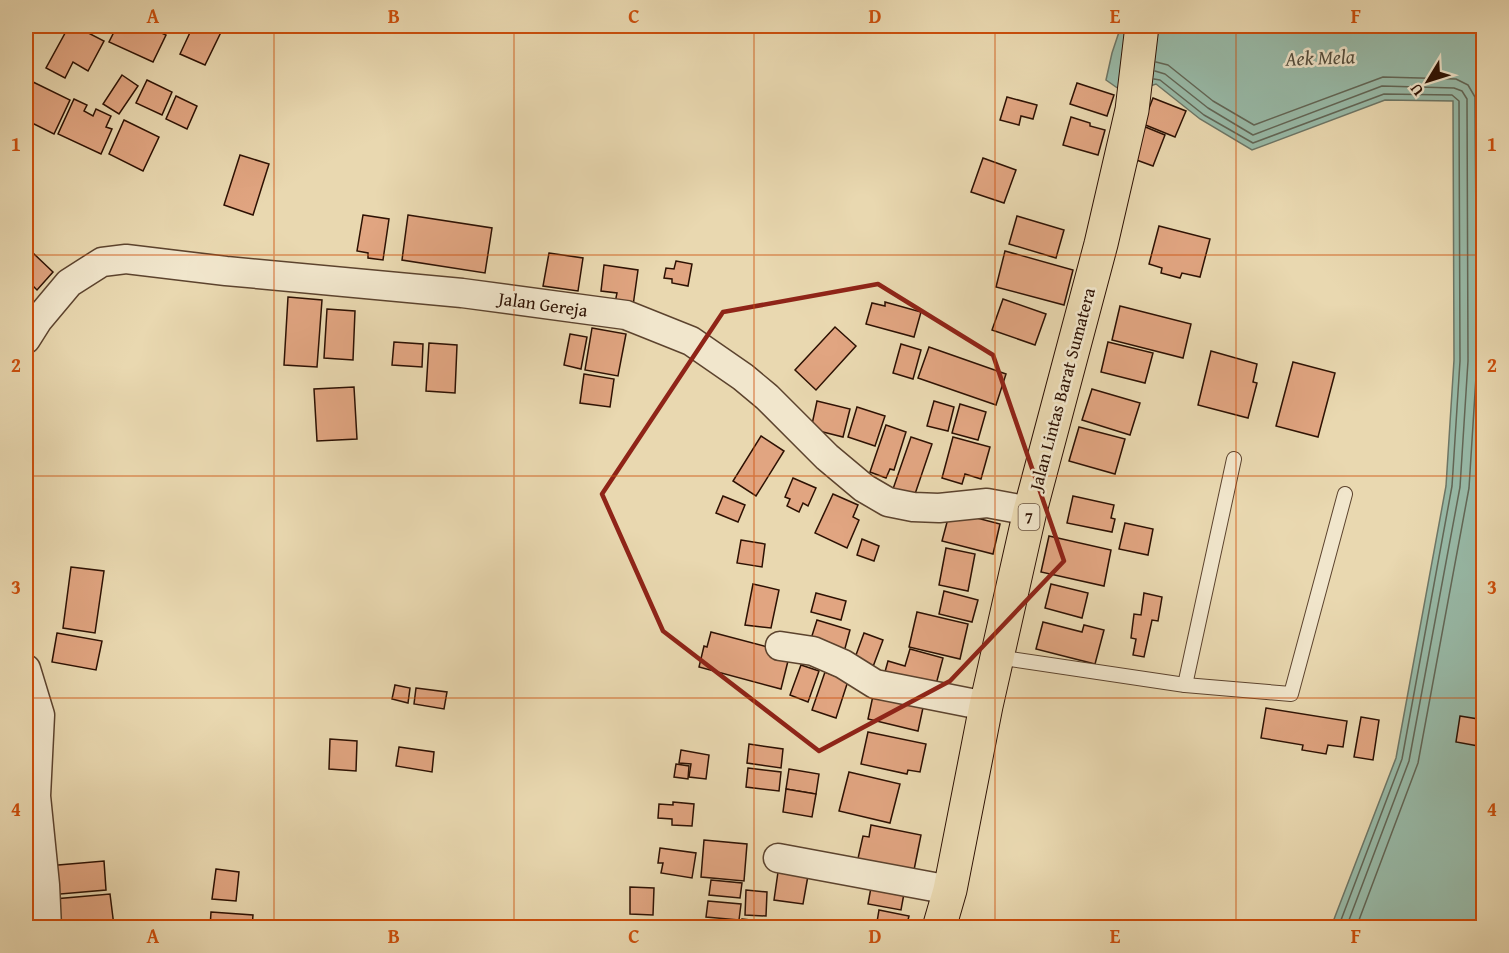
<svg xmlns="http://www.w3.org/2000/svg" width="1509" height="953" viewBox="0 0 1509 953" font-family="'Gentium Book Plus',serif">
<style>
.water{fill:#98baa8;stroke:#6d7666;stroke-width:1.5}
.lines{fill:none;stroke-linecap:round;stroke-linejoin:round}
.shore{stroke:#626656;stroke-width:1.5}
.building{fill:#e1a581;stroke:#2d1103;stroke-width:1.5}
.service-casing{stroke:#5c432e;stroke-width:16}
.minor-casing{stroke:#5c432e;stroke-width:31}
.trunk-casing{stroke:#2d1103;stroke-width:35}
.service{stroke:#f1e6cc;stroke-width:14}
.minor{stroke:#f1e6cc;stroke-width:28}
.trunk{stroke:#e9d8b0;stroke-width:33}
.marked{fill:none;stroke:#8f2418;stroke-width:4.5;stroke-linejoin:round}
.grid{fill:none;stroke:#cc4e0b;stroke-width:1.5;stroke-opacity:0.55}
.labels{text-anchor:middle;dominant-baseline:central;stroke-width:5;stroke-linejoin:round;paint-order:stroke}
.shield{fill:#f1e6cc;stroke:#68513f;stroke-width:1.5}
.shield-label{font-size:16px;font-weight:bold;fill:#2d1103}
.street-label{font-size:18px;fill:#2d1103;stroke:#f1e6cc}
.water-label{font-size:20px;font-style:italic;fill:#524c3d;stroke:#f1e6cc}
.neatline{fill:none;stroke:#cc4e0b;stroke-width:2}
.grid-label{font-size:20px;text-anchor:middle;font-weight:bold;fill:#cc4e0b}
</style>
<rect width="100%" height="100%" fill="#e9d8b0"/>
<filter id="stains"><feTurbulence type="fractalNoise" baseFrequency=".00333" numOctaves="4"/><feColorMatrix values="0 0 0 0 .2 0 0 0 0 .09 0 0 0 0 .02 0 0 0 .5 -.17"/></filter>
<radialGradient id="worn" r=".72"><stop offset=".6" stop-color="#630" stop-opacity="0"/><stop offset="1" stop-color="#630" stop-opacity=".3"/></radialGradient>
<polygon class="water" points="1121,26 1398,26 1449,28 1461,26 1483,26 1483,927 1331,927 1396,758 1446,486 1454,360 1453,101 1385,100 1252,150 1200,119 1156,84 1126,94 1106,80 1112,53"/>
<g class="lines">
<g class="shore">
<polyline points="1156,62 1168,65 1213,101 1254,125 1383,77 1456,79 1468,85 1475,97 1477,361 1469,488 1418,763 1356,928"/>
<polyline points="1155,71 1165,74 1208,108 1253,135 1382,86 1454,88 1462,91 1467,99 1468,361 1460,487 1409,761 1346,928"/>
<polyline points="1154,79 1160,80 1204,115 1253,143 1384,94 1452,95 1459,101 1460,361 1452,486 1402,759 1338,928"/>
</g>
</g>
<g class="building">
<polygon points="69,26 75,26 104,41 88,71 73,62 65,78 46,68"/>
<polygon points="117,26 146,26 166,35 153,62 109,42"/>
<polygon points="193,26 224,26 205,65 180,54"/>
<polygon points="122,75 138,86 119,114 103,104"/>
<polygon points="147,80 172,92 162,115 136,103"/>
<polygon points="31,81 70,100 54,134 26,120 26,93"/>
<polygon points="1077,83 1114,95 1107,116 1070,104"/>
<polygon points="176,96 197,106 187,129 166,119"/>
<polygon points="1007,97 1037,105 1033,119 1021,116 1019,125 1000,120"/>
<polygon points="1153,98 1186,111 1175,137 1143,124"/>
<polygon points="74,99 87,105 84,111 93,116 96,109 111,116 106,127 112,129 101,154 58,134"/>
<polygon points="1071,117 1090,123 1090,126 1105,130 1098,155 1063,145"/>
<polygon points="124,120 159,137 143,171 109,154"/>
<polygon points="1143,126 1165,135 1153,166 1131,158"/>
<polygon points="240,155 269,164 253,215 224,205"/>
<polygon points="983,158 1016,170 1004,203 971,192"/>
<polygon points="363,215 389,219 383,260 368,258 368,253 357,251"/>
<polygon points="408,215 492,228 485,273 402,260"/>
<polygon points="1017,216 1064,230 1056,258 1009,244"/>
<polygon points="1159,226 1210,239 1200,277 1182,273 1180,278 1161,273 1162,268 1149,264"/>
<polygon points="1005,251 1073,270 1064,305 996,287"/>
<polygon points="33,253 53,272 37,290 26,279 26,261"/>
<polygon points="549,253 583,258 578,291 543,286"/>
<polygon points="676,261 692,264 688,286 672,283 672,279 664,278 666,268 674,269"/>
<polygon points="604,265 638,270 633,306 615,303 617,293 601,291"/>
<polygon points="288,297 322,300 317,367 284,365"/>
<polygon points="1003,299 1046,314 1035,345 992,330"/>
<polygon points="885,302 921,312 914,337 866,324 872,303 885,306"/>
<polygon points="1120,306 1191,324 1183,358 1112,340"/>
<polygon points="327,309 355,311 353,360 324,358"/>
<polygon points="835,327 856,346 816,390 795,370"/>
<polygon points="592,328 626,334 618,376 585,370"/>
<polygon points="570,334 587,337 581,369 564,365"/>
<polygon points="394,342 423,344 422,367 392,365"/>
<polygon points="1108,342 1153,353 1145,383 1101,372"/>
<polygon points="429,343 457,345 455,393 426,391"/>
<polygon points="901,344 921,350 913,379 893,373"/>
<polygon points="929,347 1006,374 996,405 918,378"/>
<polygon points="1211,351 1257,364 1253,382 1257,383 1248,418 1198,405"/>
<polygon points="1293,362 1335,373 1318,437 1276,426"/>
<polygon points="584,374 614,379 610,407 580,403"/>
<polygon points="354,387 357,439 317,441 314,389"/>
<polygon points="1092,389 1140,403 1130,435 1082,420"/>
<polygon points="817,401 850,409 843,437 811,429"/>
<polygon points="934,401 954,407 948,431 927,426"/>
<polygon points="960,404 986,412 978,440 952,433"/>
<polygon points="857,407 885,416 875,446 848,437"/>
<polygon points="886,425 906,432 894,470 890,469 886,478 870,472"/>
<polygon points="1079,427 1125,439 1115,474 1069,461"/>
<polygon points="761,436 784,451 756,496 733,481"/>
<polygon points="911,437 932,444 914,497 893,489"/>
<polygon points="953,437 990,447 981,479 965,474 962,484 942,478"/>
<polygon points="793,478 816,488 808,506 803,503 799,512 787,506 790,499 785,497"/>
<polygon points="833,494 858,505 853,517 859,520 847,548 815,533"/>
<polygon points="723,496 745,505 738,522 716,513"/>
<polygon points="1073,496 1114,505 1111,518 1115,519 1112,532 1067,523"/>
<polygon points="950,511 1000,524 993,554 942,541"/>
<polygon points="1125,523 1153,529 1148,555 1119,549"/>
<polygon points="1049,536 1111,550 1104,586 1041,572"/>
<polygon points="862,539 879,546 874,561 857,555"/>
<polygon points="741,540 765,544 762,567 737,563"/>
<polygon points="946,548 975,554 968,591 939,585"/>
<polygon points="71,567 104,571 95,633 63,628"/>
<polygon points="753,584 779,590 771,628 745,625"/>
<polygon points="1051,584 1088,593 1082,618 1045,608"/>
<polygon points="944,591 978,600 972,622 939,614"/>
<polygon points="816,593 846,601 841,620 811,612"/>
<polygon points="1144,593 1162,597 1158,621 1152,620 1144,657 1133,655 1136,639 1131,638 1134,614 1141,615"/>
<polygon points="917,612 968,624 960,659 909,647"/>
<polygon points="817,620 850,630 844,652 810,642"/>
<polygon points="1043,622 1082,632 1084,625 1104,630 1095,664 1036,649"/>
<polygon points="711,632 790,653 781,689 699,667 704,646 707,647"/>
<polygon points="57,633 102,641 96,670 52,662"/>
<polygon points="864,633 883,640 871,672 852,666"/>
<polygon points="910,649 943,658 934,692 883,679 888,661 905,666"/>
<polygon points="801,665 819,671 808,702 790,695"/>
<polygon points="825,672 848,681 836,718 812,710"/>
<polygon points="395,685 410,688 408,703 392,699"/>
<polygon points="416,688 447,692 444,709 414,704"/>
<polygon points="874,691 924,703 918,731 868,719"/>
<polygon points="1266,708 1347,721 1343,747 1328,745 1326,754 1302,750 1303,745 1261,738"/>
<polygon points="1460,716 1484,720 1484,747 1456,742"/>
<polygon points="1361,717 1379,720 1373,760 1354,757"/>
<polygon points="868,732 926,744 920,772 908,770 907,774 861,764"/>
<polygon points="330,739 357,741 356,771 329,769"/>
<polygon points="749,744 783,749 781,768 747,763"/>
<polygon points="399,747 434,752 432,772 396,766"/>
<polygon points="681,750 709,755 706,779 689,777 691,764 679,763"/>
<polygon points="676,764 689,766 688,779 674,777"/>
<polygon points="748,768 781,772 779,791 746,787"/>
<polygon points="789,769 819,774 816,794 786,789"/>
<polygon points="849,772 900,784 890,823 839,811"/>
<polygon points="786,789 816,794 812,817 783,812"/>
<polygon points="673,802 694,804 692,826 672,825 672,819 658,818 659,804 673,805"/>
<polygon points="871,825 921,835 913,875 857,863 863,836 869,837"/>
<polygon points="704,840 747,844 744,881 701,877"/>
<polygon points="660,848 696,853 692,878 661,873 663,863 658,863"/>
<polygon points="104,861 106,890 49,895 47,866"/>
<polygon points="779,865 809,870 803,904 774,900"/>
<polygon points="216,869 239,872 236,901 212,899"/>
<polygon points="26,877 41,879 39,904 26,903"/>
<polygon points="711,880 742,883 740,898 709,895"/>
<polygon points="872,882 905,888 901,910 868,904"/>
<polygon points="630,887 654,888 653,915 630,914"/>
<polygon points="746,890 767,892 766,916 745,915"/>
<polygon points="110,894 114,926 57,928 54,899"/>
<polygon points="708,901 741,904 739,920 706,917"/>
<polygon points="26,907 43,908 42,928 26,928"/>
<polygon points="879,910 909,916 906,928 876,928"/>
<polygon points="211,912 253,915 252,928 210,928"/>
<polygon points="742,919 776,923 776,928 742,928"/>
</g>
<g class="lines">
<defs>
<g id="service">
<polyline points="997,657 1185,685 1291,694 1345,494"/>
<polyline points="1185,685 1234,459"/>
</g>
<g id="minor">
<polyline points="26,339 38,320 69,283 102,262 126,259 226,271 462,293 626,315 691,341 743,377 767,397 827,457 864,488 888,502 913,507 939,508 987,503 1030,511"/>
<polyline points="780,646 813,651 843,664 875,684 986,706"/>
<polyline points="26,669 40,715 36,796 45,885 47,928"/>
<polyline points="778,858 950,890"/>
</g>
<polyline id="trunk" points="939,928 950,890 986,706 1030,511 1101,244 1132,110 1142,26"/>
</defs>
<use href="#service" class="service-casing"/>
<use href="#minor" class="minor-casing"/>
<use href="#trunk" class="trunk-casing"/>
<use href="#service" class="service"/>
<use href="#minor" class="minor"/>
<use href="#trunk" class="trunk"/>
</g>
<path class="marked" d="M878,284L993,355L1064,561L950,681L819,751L663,631L602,494L723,312Z"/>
<path class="grid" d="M274,26V928M514,26V928M754,26V928M995,26V928M1236,26V928M26,255H1484M26,476H1484M26,698H1484"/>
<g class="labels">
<rect class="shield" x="1018.5" y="504" width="21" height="26" rx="4.5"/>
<g class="shield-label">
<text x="1029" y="517">7</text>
</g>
<g class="street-label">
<text transform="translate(543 304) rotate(8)">Jalan Gereja</text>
<text transform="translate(1062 389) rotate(-75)">Jalan Lintas Barat Sumatera</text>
</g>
<g class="water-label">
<text transform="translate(1320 57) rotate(-2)">Aek Mela</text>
</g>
</g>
<rect width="1509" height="953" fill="none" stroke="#e9d8b0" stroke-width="66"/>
<g transform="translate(1428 81) rotate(232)" stroke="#f1e6cc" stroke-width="4.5" paint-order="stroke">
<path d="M0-4.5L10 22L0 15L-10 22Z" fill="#2d1103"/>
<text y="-9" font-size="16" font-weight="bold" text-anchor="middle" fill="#2d1103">U</text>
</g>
<rect x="33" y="33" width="1443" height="887" class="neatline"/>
<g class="grid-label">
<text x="153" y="23">A</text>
<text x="394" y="23">B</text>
<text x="634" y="23">C</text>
<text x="875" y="23">D</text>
<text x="1115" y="23">E</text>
<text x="1356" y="23">F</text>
<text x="16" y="151">1</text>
<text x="1492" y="151">1</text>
<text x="16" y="372">2</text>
<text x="1492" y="372">2</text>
<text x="16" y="594">3</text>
<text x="1492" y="594">3</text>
<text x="16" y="816">4</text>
<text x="1492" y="816">4</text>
<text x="153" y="943">A</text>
<text x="394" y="943">B</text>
<text x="634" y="943">C</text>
<text x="875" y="943">D</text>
<text x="1115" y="943">E</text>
<text x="1356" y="943">F</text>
</g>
<rect width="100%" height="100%" filter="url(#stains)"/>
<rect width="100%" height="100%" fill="url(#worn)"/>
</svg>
